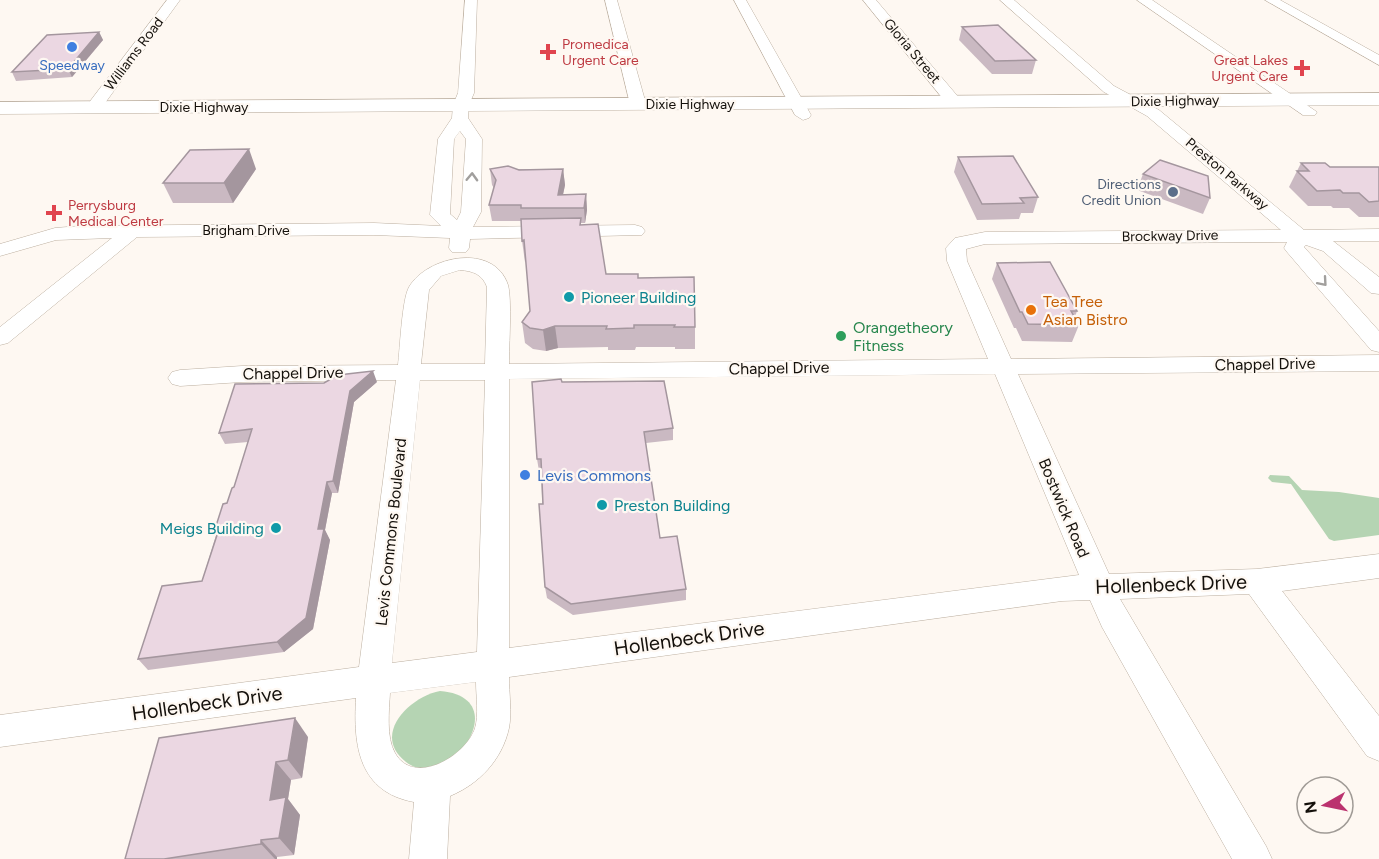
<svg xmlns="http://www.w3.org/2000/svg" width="1379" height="859" viewBox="0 0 1379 859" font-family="Figtree,sans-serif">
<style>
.green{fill:#b5d4b3}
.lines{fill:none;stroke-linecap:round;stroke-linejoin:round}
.minor-casing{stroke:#bcafa0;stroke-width:1}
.major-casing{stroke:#bcafa0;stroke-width:1}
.minor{fill:#fff;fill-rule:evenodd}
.major{fill:#fff;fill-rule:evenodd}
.wall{fill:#cab9c2}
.shaded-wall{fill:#a4969e}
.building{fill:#ebd7e2;stroke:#a4969e;stroke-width:1.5}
.oneway{stroke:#a19f9d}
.shop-dot{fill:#3f7fe0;stroke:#fef8f2;stroke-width:2}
.health-dot{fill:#e0444e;stroke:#fef8f2;stroke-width:2}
.service-dot{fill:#5c6f8a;stroke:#fef8f2;stroke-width:2}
.culture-dot{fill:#0f9aa8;stroke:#fef8f2;stroke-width:2}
.food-dot{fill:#e8710a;stroke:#fef8f2;stroke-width:2}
.leisure-dot{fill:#2e9e5b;stroke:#fef8f2;stroke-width:2}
.labels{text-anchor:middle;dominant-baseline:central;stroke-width:4.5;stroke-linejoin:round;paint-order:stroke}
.far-health-label{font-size:14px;fill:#be3a42;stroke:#fef8f2;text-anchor:start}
.far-street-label{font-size:14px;fill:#14100b;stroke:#fef8f2}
.far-shop-label{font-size:14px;fill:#366cbe;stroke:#fef8f2}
.far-service-label{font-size:14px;fill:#4e5e75;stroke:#fef8f2;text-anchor:end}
.culture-label{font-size:16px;fill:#0d838f;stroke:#fef8f2;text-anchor:start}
.food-label{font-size:16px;fill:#c56008;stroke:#fef8f2;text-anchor:start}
.leisure-label{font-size:16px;fill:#27864d;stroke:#fef8f2;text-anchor:start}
.street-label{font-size:16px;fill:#14100b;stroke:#fef8f2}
.shop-label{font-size:16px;fill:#366cbe;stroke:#fef8f2;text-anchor:start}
.near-street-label{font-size:20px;fill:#14100b;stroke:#fef8f2}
</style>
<rect width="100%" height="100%" fill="#fef8f2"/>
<g class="green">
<polygon points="1270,475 1289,476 1302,490 1339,492 1379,498 1379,535 1334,541 1329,539 1291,484 1272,482 1268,478"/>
<path d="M440,691C517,697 449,795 406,762C371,735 409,697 440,691Z"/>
</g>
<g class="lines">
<defs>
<g id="minor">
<polygon points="167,0 180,0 100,110 88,110 86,107 88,104"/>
<path d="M465,0H477L474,93L469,105L468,118L482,139L481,212L473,227L635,225L642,227L645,231L642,235L470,239L469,248L466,252H452L449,248L450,238L374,235L137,237L8,343L0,345V327L112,238L56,240L0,256V244L55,228L80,226L374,223L441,226L430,215L438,139L452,118L453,105L458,93ZM460,131L466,139L461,212L457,220L450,214L454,139Z"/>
<polygon points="605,0 617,0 646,104 644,107 638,109 630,104"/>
<polygon points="734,0 746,0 811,115 809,118 803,120 795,115"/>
<polygon points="863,0 876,0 960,99 962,102 960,105 948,105"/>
<path d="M1000,0H1014L1114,86L1159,110L1304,230L1379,229V241H1333L1379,277V294L1371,293L1323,251L1306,245L1304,247L1379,331V352L1371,350L1287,252L1284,248L1287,242L985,244L966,249L967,261L1011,359L1379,355V371L1018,374L1109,574L1257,569L1379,554V578L1282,591L1379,716V761L1367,756L1249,594L1120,599L1266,846L1272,859H1232L1102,627L1090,600L1062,601L509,677C509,693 512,713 509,728C502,760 479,784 450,796L447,859H409L414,802C359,792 353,746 356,698L0,747V715L359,667L396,380L242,382L180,386L172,384L168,378L172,372L180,370L242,366L398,365C400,348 402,299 409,287C427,256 494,242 508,285C512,299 509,346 509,364L988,359L947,261L946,248L955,238L985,232L1281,230L1147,116L1104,92ZM460,270C473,271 482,274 487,287L485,364H421L429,290L441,276ZM995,374L1079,575L509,648V379ZM420,380H485L477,652L392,663ZM476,682C476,696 479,715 475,728C466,756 414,787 395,753C386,737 389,711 390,693Z"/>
<polygon points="1137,0 1152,0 1317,112 1315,115 1303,115"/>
<polygon points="1265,0 1280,0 1379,55 1379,65"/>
</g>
<polygon id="major" points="1379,93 1379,105 0,114 0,102"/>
</defs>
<use href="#minor" class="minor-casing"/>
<use href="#major" class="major-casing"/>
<use href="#minor" class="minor"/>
<use href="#major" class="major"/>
</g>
<g class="wall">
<polygon points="962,27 1036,60 1032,74 992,74 959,40"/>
<polygon points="99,32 103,40 72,77 16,81 12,72"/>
<polygon points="958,157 1038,197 1033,213 1021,213 1019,219 977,220 954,172"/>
<polygon points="1301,163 1330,167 1379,167 1379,217 1359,217 1349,208 1333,208 1331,206 1308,206 1289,187"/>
<polygon points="256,169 233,203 173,203 163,183"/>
<polygon points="490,169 563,169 565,185 563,195 586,194 587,210 585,223 581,223 581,225 606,274 638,278 695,327 695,349 675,349 675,347 636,347 635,350 608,350 608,347 558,348 546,351 533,349 525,343 522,322 530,311 526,261 525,262 522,241 521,221 492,221 489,205 494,188 492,185"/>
<polygon points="1143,174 1210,198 1203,214 1137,190"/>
<polygon points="997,263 1077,311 1075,317 1079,325 1072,342 1022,341 1016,328 1014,328 992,279"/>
<polygon points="377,382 354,402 338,493 332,493 325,530 330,540 313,629 284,652 148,670 138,659 202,581 217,532 215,529 234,487 248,442 225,444 219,433"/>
<polygon points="562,382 673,428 673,440 646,443 660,538 686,589 686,600 573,615 547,598 545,587 541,470 539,471 537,459"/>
<polygon points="308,737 302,778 291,780 288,799 300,815 294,855 277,857 277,859 125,859"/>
</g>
<g class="shaded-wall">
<polygon points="99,32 103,40 72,77 68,69"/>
<polygon points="249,149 256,169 233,203 224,183"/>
<polygon points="563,169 565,185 560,208 558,195"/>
<polygon points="586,194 587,210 585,223 584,208"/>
<polygon points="555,326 558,348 546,351 543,330"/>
<polygon points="373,371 377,382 354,402 338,493 333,481 350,391"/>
<polygon points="327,482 332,493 325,530 330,540 313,629 284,652 277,642 318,529"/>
<polygon points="295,718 308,737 302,778 288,760"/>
<polygon points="276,762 291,780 288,799 300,815 294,855 279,838 270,800"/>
<polygon points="261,840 277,857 277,859 275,859 261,844"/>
</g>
<g class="building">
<polygon points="998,25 1036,60 995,61 962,27"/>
<polygon points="99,32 68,69 12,72 47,35"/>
<polygon points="249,149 224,183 163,183 190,150"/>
<polygon points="1013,156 1038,197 1020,198 1024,203 982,204 958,157"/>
<polygon points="1160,160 1208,176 1210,198 1143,174"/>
<polygon points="1301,163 1325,163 1330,167 1379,167 1379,201 1369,202 1359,193 1343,193 1340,190 1317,191 1297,171 1309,171"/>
<polygon points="508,166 519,170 563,169 558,195 586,194 584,208 521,208 521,205 489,205 496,180 490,169"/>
<polygon points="581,218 580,225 598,224 606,274 638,274 638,278 694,277 695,327 674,327 675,325 634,325 634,328 606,329 607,326 555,326 543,330 530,328 522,322 530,311 524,240 522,241 521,219"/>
<polygon points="1050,262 1077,311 1071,311 1079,325 1028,324 1022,312 1020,312 997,263"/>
<polygon points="373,371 350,391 333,481 327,482 318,529 324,529 306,618 277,642 138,659 162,586 202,581 219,529 215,529 223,504 227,503 232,488 234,487 252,429 219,433 235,384 324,383 338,375"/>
<polygon points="561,379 562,382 664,381 673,428 644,432 660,538 677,536 686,589 571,604 545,587 539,504 543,504 541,459 537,459 532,382"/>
<polygon points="295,718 288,760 276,762 270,800 286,797 279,838 261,840 261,844 164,859 125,859 159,738"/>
</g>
<defs><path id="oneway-chevron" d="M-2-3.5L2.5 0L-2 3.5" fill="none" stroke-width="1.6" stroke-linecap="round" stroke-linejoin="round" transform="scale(1.5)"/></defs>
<g class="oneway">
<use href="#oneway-chevron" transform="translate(472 177) rotate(-88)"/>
<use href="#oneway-chevron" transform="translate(1323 282) rotate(49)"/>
</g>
<g class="shop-dot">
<circle cx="72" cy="47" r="6"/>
<circle cx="525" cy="475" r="6"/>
</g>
<g class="health-dot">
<path d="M545 43h6v6h6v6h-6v6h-6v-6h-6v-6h6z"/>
<path d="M1299 59h6v6h6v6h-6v6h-6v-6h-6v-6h6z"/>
<path d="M51 204h6v6h6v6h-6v6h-6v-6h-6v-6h6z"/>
</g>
<circle class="service-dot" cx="1173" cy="192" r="6"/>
<g class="culture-dot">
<circle cx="569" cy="297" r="6"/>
<circle cx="602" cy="505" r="6"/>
<circle cx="276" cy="528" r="6"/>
</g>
<circle class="food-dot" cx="1031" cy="310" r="6"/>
<circle class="leisure-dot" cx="841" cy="336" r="6"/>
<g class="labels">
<g class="far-health-label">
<text x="562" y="44">Promedica<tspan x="562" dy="16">Urgent Care</tspan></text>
<text x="1288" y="60" text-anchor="end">Great Lakes<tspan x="1288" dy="16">Urgent Care</tspan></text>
<text x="68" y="205">Perrysburg<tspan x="68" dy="16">Medical Center</tspan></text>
</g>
<g class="far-street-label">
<text transform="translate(912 51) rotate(50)">Gloria Street</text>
<text transform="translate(134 54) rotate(-53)">Williams Road</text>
<text transform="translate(1175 101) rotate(-1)">Dixie Highway</text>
<text x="690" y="104">Dixie Highway</text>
<text x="204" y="107">Dixie Highway</text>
<text transform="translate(1227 174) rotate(40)">Preston Parkway</text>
<text x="246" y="230">Brigham Drive</text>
<text transform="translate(1170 236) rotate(-1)">Brockway Drive</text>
</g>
<g class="far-shop-label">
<text x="72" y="65">Speedway</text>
</g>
<g class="far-service-label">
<text x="1161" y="184">Directions<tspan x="1161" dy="16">Credit Union</tspan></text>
</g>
<g class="culture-label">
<text x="581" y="297">Pioneer Building</text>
<text x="614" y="505">Preston Building</text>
<text x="264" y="528" text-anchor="end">Meigs Building</text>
</g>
<g class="food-label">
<text x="1043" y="301">Tea Tree<tspan x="1043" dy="18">Asian Bistro</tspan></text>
</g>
<g class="leisure-label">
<text x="853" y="327">Orangetheory<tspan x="853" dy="18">Fitness</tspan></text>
</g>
<g class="street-label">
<text transform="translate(1265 364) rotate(-1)">Chappel Drive</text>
<text transform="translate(779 368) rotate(-1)">Chappel Drive</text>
<text transform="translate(293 373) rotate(-1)">Chappel Drive</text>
<text transform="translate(1064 508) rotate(67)">Bostwick Road</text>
<text transform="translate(391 532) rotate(-84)">Levis Commons Boulevard</text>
</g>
<g class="shop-label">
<text x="537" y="475">Levis Commons</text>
</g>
<g class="near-street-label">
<text transform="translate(1171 584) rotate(-2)">Hollenbeck Drive</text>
<text transform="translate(689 638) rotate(-8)">Hollenbeck Drive</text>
<text transform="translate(207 703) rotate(-8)">Hollenbeck Drive</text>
</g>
</g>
<g transform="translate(1325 805) rotate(261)"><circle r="28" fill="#fef8f2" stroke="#a09b96" stroke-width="1.5"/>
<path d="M0-4.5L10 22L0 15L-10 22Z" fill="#bb326f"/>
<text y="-9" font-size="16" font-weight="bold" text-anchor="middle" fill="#14100b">N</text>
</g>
</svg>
